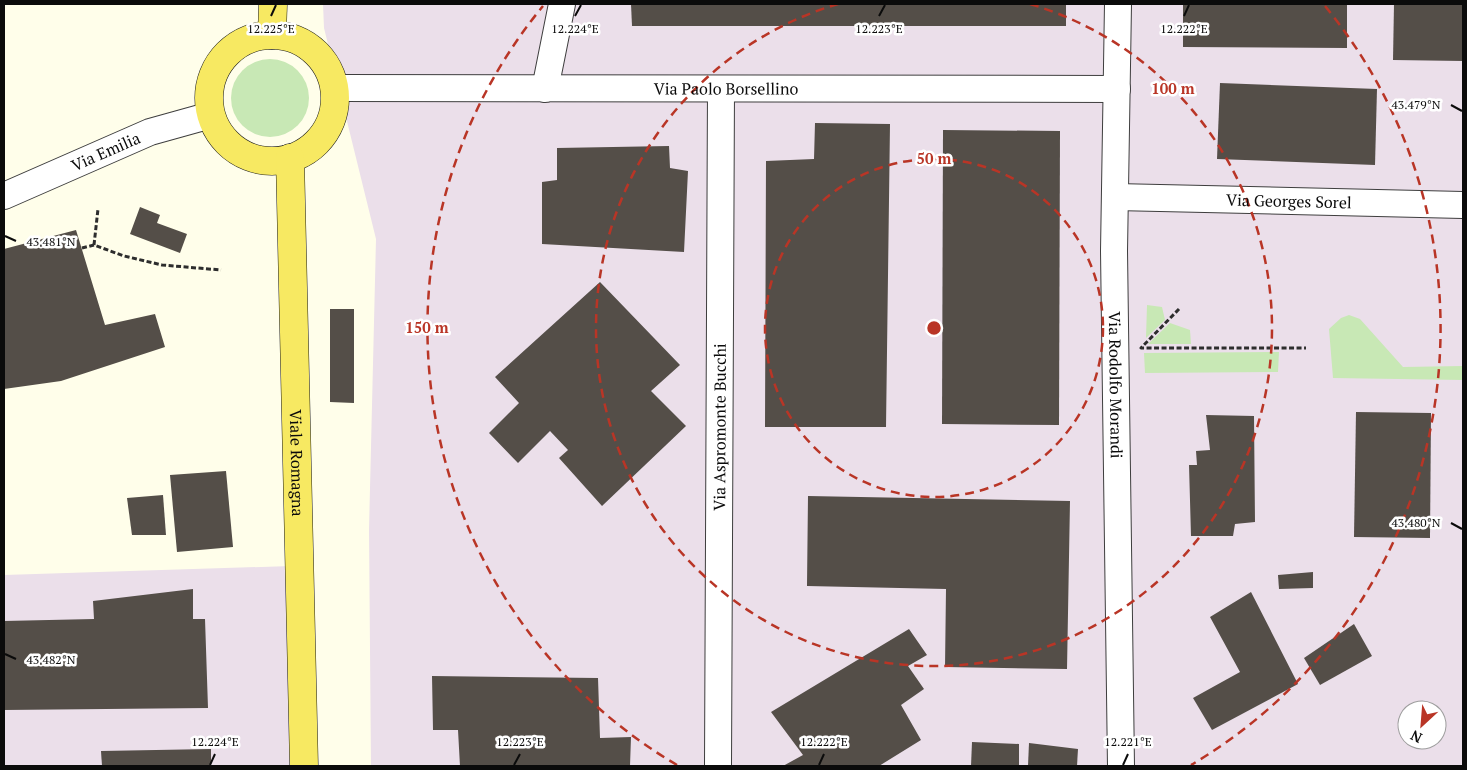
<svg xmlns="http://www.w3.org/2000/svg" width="1467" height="770" viewBox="0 0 1467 770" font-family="'PT Serif',serif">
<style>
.industrial{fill:#ebdfea;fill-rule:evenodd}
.green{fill:#c8e8b5}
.building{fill:#544e48}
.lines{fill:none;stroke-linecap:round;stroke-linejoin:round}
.minor-casing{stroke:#3e3e3e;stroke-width:28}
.major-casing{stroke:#1c1c1c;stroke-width:29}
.path{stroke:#2d2d2d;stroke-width:3;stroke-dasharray:5 2.5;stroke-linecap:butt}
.minor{stroke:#fff;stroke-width:26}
.major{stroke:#f7e962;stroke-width:28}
.ticks{fill:none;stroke:#0b0b0b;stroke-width:2}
.ring{fill:none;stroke:#b93526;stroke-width:2.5;stroke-dasharray:9 6}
.labels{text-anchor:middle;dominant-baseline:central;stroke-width:5;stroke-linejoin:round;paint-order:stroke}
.street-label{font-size:16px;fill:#0b0b0b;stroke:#fff}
.ticks-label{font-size:12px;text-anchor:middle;fill:#0b0b0b;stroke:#fff;stroke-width:5;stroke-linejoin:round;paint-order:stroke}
.centre{fill:#b93526;stroke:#fff;stroke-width:2.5}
.ring-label{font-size:15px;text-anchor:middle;font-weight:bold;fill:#b93526;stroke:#fff;stroke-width:5;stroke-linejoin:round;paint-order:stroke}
</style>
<rect width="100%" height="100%" fill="#fffeea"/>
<g class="industrial">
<path d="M323,4H1463V766H371L369,530L376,239L324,28ZM1407,710H1437V740H1407Z"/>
<polygon points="291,566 297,766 4,766 4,575"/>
</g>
<g class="green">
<circle cx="270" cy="98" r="39"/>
<polygon points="1147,305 1162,307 1165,320 1146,338"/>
<polygon points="1349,315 1360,319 1403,367 1463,366 1463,380 1333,378 1329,329 1341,318"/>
<polygon points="1170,323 1190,330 1191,344 1148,344"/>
<polygon points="1279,352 1278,372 1145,373 1144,353"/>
</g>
<g class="building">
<polygon points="631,4 1066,4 1066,26 632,26"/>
<polygon points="1183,4 1347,4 1347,48 1183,47"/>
<polygon points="1394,4 1463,4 1463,61 1393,60"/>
<polygon points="1220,83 1377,89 1375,165 1217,159"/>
<polygon points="815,123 890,124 886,427 765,427 766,161 814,159"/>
<polygon points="943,130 1060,131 1059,425 942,424"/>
<polygon points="669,146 670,168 688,171 684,252 542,244 542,182 557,180 557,148"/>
<polygon points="140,207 160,215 157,223 187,234 180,253 130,234"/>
<polygon points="76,230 105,325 155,314 165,347 61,381 4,389 4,249"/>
<polygon points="600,282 680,365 651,391 686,426 602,506 559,458 568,450 550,431 518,463 489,433 519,403 495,377"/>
<polygon points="330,309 354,309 354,403 330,402"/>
<polygon points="1356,412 1431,413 1430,538 1354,537"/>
<polygon points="1206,415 1254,416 1255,522 1235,524 1233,536 1191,536 1189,465 1197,465 1196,451 1210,450"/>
<polygon points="226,471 233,547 177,552 170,475"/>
<polygon points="163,495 166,535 132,535 127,498"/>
<polygon points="808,496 1070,501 1067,669 945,667 946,589 807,586"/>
<polygon points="1313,572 1313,588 1279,589 1278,575"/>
<polygon points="193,589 193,619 205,619 208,708 4,710 4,621 94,619 93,601"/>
<polygon points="1251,592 1298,684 1212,730 1193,698 1240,672 1210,617"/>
<polygon points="1354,624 1372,656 1320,685 1304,658"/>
<polygon points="909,629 927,655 908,666 924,689 901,705 921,740 879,766 783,766 803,755 771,712"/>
<polygon points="432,676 598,678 600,738 631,737 630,766 460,766 458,730 433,730"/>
<polygon points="972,742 1019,744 1019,766 971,766"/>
<polygon points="1029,743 1078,749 1077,766 1028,766"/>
<polygon points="211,749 211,766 102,766 101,751"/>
</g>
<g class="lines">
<defs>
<g id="minor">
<path id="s1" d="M1118,4L1114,251L1121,766"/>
<path id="s2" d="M335,88L1117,89"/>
<polyline points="545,89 562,4"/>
<path id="s3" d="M4,196L150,132L211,115"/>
<path id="s4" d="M1115,197L1463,205"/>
<path id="s5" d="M718,766L721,89"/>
</g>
<g id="major">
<polyline points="272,35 273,4"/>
<circle cx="272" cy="98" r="63"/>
<path id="s6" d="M290,158L304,766"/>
</g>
</defs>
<use href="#minor" class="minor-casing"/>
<use href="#major" class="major-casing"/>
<g class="path">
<polyline points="94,245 98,209"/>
<polyline points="82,248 94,245 124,256 162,265 221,270"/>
<polyline points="1179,309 1141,348 1306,348"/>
</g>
<use href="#minor" class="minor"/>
<use href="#major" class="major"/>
</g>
<path class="ticks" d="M271,16L276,5M575,16L581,5M879,16L885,5M1184,16L1189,5M1451,105L1462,111M5,236L16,241M1451,523L1462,529M5,654L16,659M210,765L215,754M514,765L520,754M819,765L824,754M1123,765L1128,754"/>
<g class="ring">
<circle cx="934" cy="328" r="169"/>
<path d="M1030 4A338 338 0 1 1 838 4"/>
<path d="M677 765A507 507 0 0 1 543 6M1325 6A507 507 0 0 1 1191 765"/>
</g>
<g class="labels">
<g class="street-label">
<text stroke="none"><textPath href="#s2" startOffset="391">Via Paolo Borsellino</textPath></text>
<text stroke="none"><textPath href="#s3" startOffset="111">Via Emilia</textPath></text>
<text stroke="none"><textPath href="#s4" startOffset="174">Via Georges Sorel</textPath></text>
<text stroke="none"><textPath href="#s1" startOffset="381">Via Rodolfo Morandi</textPath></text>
<text stroke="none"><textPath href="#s5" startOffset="339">Via Aspromonte Bucchi</textPath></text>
<text stroke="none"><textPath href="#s6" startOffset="305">Viale Romagna</textPath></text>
</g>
</g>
<g class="ticks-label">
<text x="271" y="33">12.225°E</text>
<text x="575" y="33">12.224°E</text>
<text x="879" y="33">12.223°E</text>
<text x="1184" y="33">12.222°E</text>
<text x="1416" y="109">43.479°N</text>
<text x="51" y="246">43.481°N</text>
<text x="1416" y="527">43.480°N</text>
<text x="51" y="664">43.482°N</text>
<text x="215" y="746">12.224°E</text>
<text x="520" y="746">12.223°E</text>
<text x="824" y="746">12.222°E</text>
<text x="1128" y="746">12.221°E</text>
</g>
<circle cx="934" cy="328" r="8" class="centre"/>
<g class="ring-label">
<text x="1173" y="94">100 m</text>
<text x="934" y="164">50 m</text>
<text x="427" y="333">150 m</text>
</g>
<rect width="1467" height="770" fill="none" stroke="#0b0b0b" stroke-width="10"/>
<g transform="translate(1422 725) rotate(206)"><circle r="24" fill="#ffffff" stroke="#9d9d9d"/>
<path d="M0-4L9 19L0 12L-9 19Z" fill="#b93526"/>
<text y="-8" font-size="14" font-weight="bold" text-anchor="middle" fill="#0b0b0b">N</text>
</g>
</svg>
